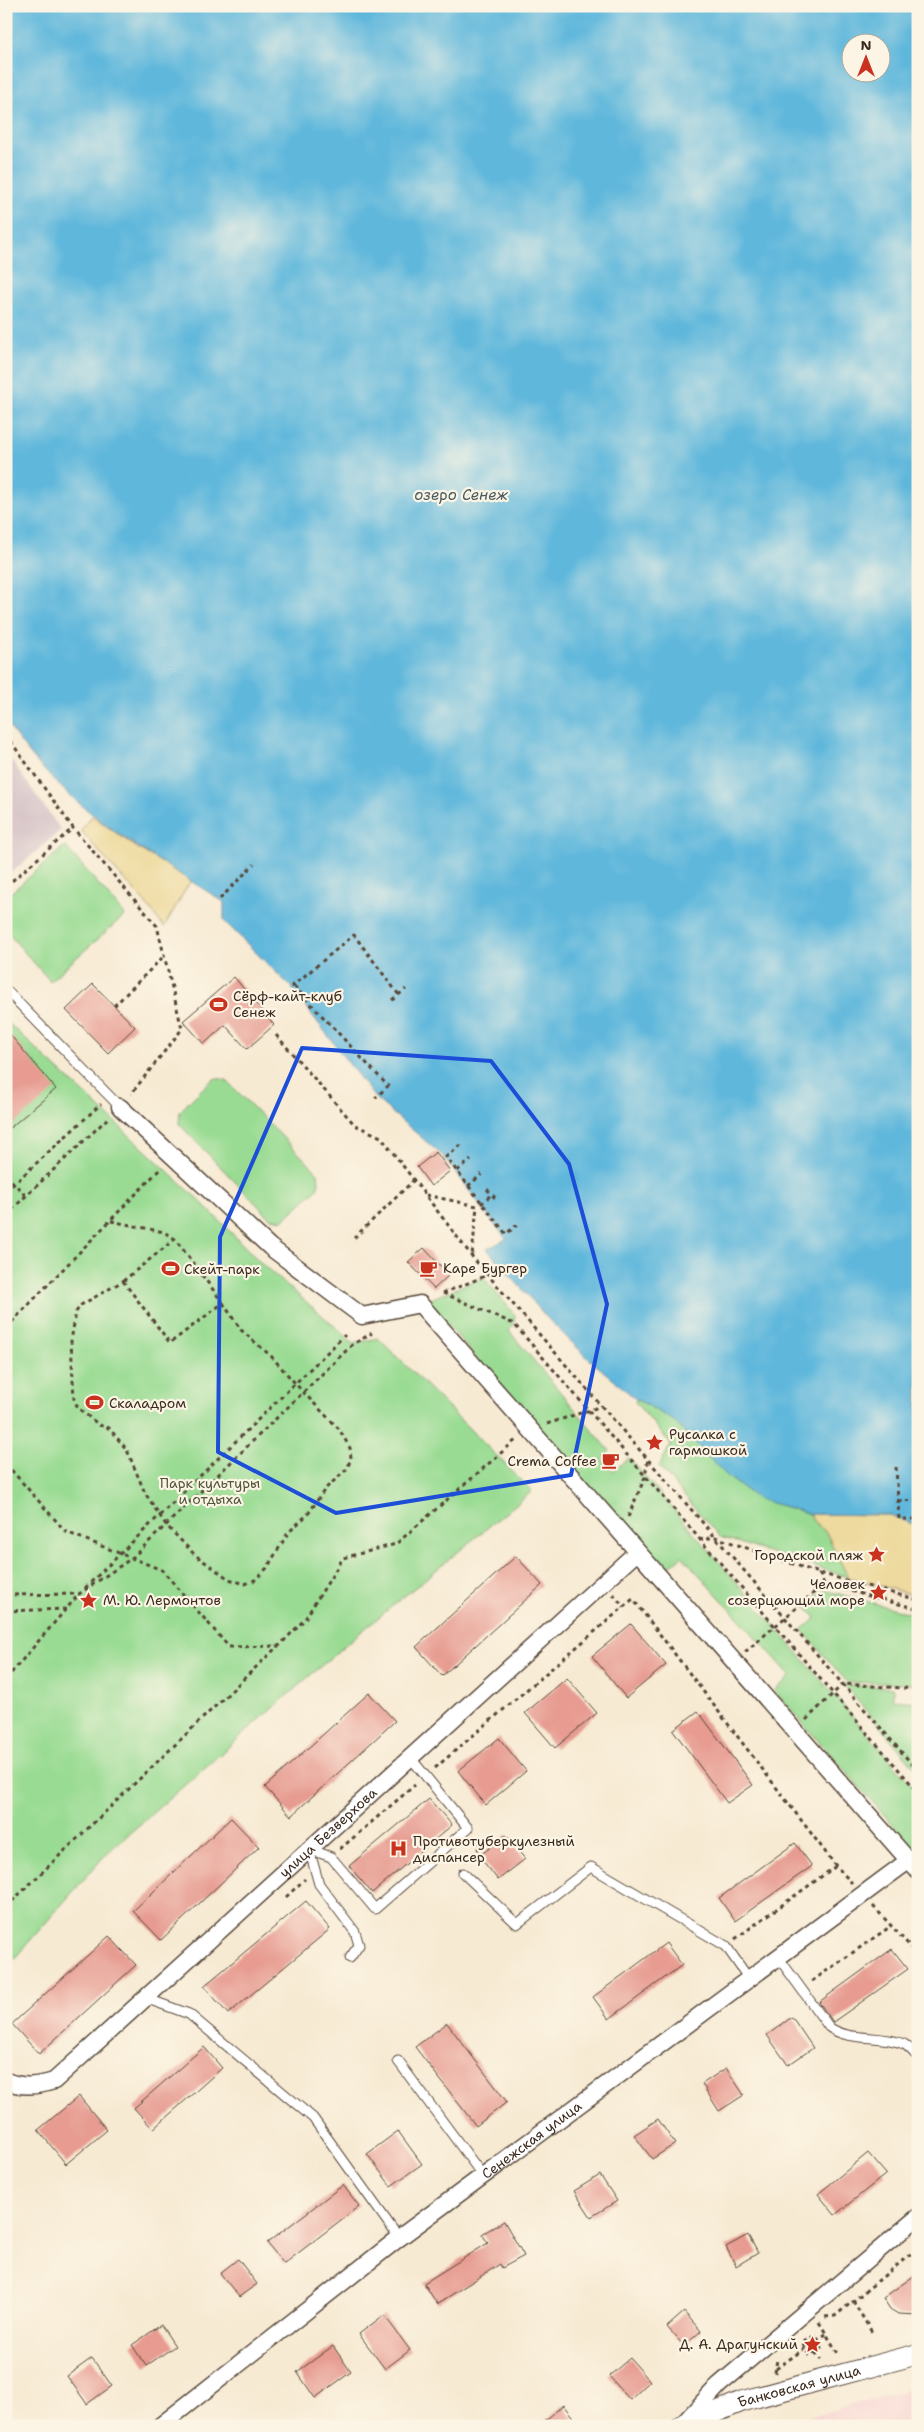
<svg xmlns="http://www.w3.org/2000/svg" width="924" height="2432" viewBox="0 0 924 2432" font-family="'Shantell Sans',sans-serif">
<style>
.built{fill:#f7d0d0}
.industrial{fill:#d2bec5}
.green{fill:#99db93;stroke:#6a8258}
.sand{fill:#eeda9e;stroke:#94825e}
.water{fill:#5fb7dc;stroke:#4d707d;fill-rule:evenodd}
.building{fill:#e79b91}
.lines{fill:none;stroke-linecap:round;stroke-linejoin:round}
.service-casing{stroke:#574739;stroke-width:11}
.minor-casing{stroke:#574739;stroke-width:19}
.tertiary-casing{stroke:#574739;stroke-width:22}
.path{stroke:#574739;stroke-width:3;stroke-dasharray:4 4;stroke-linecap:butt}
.service{stroke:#fff;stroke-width:9}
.minor{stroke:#fff;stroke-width:16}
.tertiary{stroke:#fff;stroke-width:20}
.marked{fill:none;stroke:#1d4ed8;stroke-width:4;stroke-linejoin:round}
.labels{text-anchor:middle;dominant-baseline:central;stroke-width:4.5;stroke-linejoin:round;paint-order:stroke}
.poi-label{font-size:14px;fill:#3b2a1e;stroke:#fcf5e5;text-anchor:start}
.park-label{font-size:14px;fill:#52563b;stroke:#fcf5e5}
.street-label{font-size:14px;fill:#3b2a1e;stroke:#fcf5e5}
.water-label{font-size:15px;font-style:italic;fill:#485b60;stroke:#fcf5e5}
</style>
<rect width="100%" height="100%" fill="#fcf5e5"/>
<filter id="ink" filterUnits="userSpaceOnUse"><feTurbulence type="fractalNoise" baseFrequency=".02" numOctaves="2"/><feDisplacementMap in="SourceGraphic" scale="10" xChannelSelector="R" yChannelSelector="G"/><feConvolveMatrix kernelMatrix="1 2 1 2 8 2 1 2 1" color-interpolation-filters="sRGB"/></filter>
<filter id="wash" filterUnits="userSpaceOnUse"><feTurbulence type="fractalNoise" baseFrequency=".0096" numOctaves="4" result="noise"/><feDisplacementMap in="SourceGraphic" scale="20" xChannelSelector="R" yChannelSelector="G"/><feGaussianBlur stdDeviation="1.12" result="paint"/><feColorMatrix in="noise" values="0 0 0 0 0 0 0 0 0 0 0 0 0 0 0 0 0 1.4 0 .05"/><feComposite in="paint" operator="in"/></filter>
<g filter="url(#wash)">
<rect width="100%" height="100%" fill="#f7ead3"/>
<polygon class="built" points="918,2387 918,2426 774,2426"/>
<polygon class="industrial" points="6,753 61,830 6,877"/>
<g class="green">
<polygon points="65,846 125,915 50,981 6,931 6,897"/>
<polygon points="6,1021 200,1201 263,1265 345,1335 352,1344 378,1338 532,1491 345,1645 107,1853 6,1968"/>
<polygon points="216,1078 226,1080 318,1173 319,1183 317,1189 283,1220 270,1218 179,1124 180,1111 207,1084"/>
<polygon points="483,1277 515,1315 514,1324 509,1331 610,1451 602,1459 613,1471 629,1458 918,1792 918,1853 774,1691 791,1676 682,1556 664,1571 473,1355 428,1300"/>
<polygon points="636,1399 673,1420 727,1476 758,1499 810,1514 814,1522 826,1532 848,1577 720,1537 659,1467 671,1444 635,1402"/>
<polygon points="824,1590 918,1615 918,1684 847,1682 802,1630 816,1618 805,1606"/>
<polygon points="843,1684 893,1688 893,1700 918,1702 918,1771"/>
</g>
<g class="sand">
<path d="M92,816L137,848L191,880L164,927C139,892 107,864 81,830Z"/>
<polygon points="810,1514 890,1515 918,1526 918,1596 848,1577 826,1532 814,1522"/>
</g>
<path class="water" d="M6,6H918V1526L890,1515L810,1514L758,1499L727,1476L673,1420L636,1399L588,1358L549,1320L487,1249L506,1239L442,1155L375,1098L291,987L224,921V902C144,851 58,804 6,721ZM852,42H882V72H852Z"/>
<g id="blocks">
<g class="building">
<polygon points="234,977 274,1025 247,1049 225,1025 204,1044 183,1021"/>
<polygon points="93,984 135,1027 108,1053 66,1010"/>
<polygon points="6,1030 56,1089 6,1131"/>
<polygon points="436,1152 450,1171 431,1186 417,1167"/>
<polygon points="424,1248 449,1275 434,1289 408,1262"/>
<polygon points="516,1556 542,1585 442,1676 416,1647"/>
<polygon points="631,1624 666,1665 626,1698 592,1656"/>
<polygon points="567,1678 597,1713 555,1748 525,1713"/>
<polygon points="369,1693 395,1721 291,1816 265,1787"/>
<polygon points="698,1711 753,1785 727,1803 673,1730"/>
<polygon points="499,1738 526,1771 486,1805 458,1771"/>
<polygon points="429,1799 452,1825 372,1893 349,1866"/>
<polygon points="231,1818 259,1847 161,1940 133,1911"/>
<polygon points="506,1835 525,1859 498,1880 479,1856"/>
<polygon points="795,1843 812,1866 735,1921 719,1898"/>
<polygon points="306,1901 330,1929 228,2014 204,1986"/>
<polygon points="109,1936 136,1965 39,2054 12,2024"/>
<polygon points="666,1943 682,1965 609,2019 593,1997"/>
<polygon points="892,1949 908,1969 833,2022 819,2002"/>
<polygon points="792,2017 813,2048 788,2065 767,2035"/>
<polygon points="447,2023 507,2102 476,2126 415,2047"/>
<polygon points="204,2047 222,2068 153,2129 134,2108"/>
<polygon points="726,2068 744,2095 719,2111 702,2084"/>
<polygon points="79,2096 107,2130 66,2164 38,2130"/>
<polygon points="658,2119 675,2144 652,2159 634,2135"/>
<polygon points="398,2131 422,2164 391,2186 367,2154"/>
<polygon points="868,2153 886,2174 835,2215 818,2194"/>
<polygon points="600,2175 617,2201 591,2217 574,2191"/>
<polygon points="343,2185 359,2206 284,2264 267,2243"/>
<polygon points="504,2221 524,2256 502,2268 500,2264 437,2304 424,2283 488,2243 482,2234"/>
<polygon points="748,2235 758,2253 736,2266 726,2247"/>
<polygon points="238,2259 257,2284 239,2297 220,2273"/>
<polygon points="918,2273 918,2315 898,2314 890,2309 883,2298"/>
<polygon points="684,2312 701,2331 684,2346 667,2327"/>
<polygon points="384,2315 410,2350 385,2369 359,2334"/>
<polygon points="161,2325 175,2346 146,2366 132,2345"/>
<polygon points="333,2346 351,2372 315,2398 297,2372"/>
<polygon points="92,2358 112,2386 87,2404 67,2376"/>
<polygon points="630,2358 650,2381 630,2400 609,2376"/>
<polygon points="563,2405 580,2426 539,2426"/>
</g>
</g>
</g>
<g filter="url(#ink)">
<use href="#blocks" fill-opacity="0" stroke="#574739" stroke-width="1"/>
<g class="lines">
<defs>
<g id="service">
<polyline points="6,990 120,1107"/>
<polyline points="309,1849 331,1857 375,1909 468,1828 410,1757"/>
<polyline points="309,1849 319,1884 355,1932 359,1945 350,1958"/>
<polyline points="463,1873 517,1924 591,1867 726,1946 749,1979"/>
<path d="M778,1957L829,2027C849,2042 880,2034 904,2044C909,2047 914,2053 918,2057"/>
<polyline points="145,1998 189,2014 313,2118 399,2238"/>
<polyline points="398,2061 483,2176"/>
</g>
<g id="minor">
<polyline points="120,1107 270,1247 362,1316 420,1304 918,1871"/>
<path id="s1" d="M6,2081C23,2088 37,2086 54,2081L637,1552"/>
<polyline points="682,2425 719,2385 918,2217"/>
<path id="s2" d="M160,2426L399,2238L908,1861"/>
</g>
<g id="tertiary">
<path id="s3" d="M682,2426L743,2401L918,2354"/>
</g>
</defs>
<use href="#service" class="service-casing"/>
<use href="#minor" class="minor-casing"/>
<use href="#tertiary" class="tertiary-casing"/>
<g class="path">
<polyline points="6,735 73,828 157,926 182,1029 131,1094"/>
<polyline points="6,886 73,828"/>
<polyline points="220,899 254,864"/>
<polyline points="294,986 388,1086 375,1098"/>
<polyline points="291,987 354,935 399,995"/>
<polyline points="392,1000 406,989"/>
<polyline points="114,1006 164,956"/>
<polyline points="276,1035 355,1125 381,1137 474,1259 918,1771"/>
<polyline points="461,1145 446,1157 506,1234 517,1225"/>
<polyline points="457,1171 471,1160"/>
<polyline points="6,1175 27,1197"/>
<polyline points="468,1186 482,1174"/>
<polyline points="487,1189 497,1200"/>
<polyline points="6,1191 101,1104"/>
<polyline points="426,1195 477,1206 472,1255"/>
<polyline points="481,1204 492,1194"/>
<polyline points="6,1215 108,1118"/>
<polyline points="111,1221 164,1232 175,1239 223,1303"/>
<polyline points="354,1238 414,1180"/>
<polygon points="123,1281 170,1343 223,1303 241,1330 271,1356 303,1392 339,1429 350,1448 351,1458 347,1469 325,1489 308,1514 288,1533 267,1568 255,1580 245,1584 229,1579 195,1555 166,1525 145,1493 127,1450 109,1428 99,1425 78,1408 74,1399 71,1341 76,1312 81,1305"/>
<polyline points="123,1281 175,1239"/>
<polyline points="443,1293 514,1324 918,1792"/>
<polyline points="443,1293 488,1275"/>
<polyline points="6,1328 162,1167"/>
<polyline points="547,1424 602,1406"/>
<polyline points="6,1464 66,1532 162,1570 229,1647 279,1646 305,1619 343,1558 396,1544 517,1439"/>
<polyline points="896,1467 899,1519 918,1519"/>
<polyline points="898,1501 918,1500"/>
<polyline points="628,1517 645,1477 648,1459"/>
<polyline points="699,1540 715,1537 819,1573 918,1600"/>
<polyline points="819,1573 824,1584 918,1609"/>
<polyline points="85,1588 345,1335"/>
<polyline points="613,1594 624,1607"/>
<polyline points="6,1595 79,1594 132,1558 352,1345 372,1333"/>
<polyline points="6,1611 67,1609"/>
<polyline points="745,1652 824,1584"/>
<polyline points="6,1679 79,1594"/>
<polyline points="806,1720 843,1684 918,1689"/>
<polyline points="435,1768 633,1599 836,1866 852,1883"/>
<polyline points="340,1849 415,1785"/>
<polyline points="466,1861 481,1846 475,1838"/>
<polyline points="286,1897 305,1879"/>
<polyline points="873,1906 918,1955"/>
<polyline points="6,1907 278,1646"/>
<polyline points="735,1939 836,1866"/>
<polyline points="812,1981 891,1926"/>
<polyline points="853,2301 873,2334"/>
<polyline points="825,2317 835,2316 918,2248"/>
<polyline points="819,2322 839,2355"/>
<polyline points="805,2348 802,2343 814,2336 817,2340 826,2334"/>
<polyline points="815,2352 821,2360"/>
<polyline points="776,2369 805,2348 809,2355 821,2348 817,2340"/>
<polyline points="775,2373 777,2359"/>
</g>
<use href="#service" class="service"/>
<use href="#minor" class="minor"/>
<use href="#tertiary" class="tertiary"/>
</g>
</g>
<path class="marked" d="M302,1048L491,1061L569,1164L607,1304L571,1475L336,1513L218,1452L220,1237Z"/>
<defs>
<symbol id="stadium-bare" viewBox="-9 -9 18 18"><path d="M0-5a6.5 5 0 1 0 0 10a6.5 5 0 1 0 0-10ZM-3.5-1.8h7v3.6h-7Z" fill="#c8321e" stroke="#fcf5e5" stroke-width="2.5" paint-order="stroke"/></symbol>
<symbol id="cafe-bare" viewBox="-9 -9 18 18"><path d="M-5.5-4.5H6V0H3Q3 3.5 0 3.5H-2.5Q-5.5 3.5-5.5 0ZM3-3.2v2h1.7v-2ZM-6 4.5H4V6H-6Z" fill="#c8321e" stroke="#fcf5e5" stroke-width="2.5" paint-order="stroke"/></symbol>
<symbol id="sight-bare" viewBox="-9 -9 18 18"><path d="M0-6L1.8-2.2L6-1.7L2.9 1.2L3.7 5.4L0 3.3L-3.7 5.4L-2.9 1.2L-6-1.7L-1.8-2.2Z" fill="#c8321e" stroke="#fcf5e5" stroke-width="2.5" paint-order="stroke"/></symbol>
<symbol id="hospital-bare" viewBox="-9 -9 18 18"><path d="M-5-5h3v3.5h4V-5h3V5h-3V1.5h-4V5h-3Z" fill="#c8321e" stroke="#fcf5e5" stroke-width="2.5" paint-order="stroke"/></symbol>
</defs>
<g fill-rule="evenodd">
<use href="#stadium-bare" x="206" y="992" width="25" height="25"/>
<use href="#cafe-bare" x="416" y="1256" width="25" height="25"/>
<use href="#stadium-bare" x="158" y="1256" width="25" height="25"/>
<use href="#stadium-bare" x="82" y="1390" width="25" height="25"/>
<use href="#sight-bare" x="642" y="1430" width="25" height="25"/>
<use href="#cafe-bare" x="598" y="1448" width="25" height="25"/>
<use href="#sight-bare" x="864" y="1542" width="25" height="25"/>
<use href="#sight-bare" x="866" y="1580" width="25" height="25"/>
<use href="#sight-bare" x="76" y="1588" width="25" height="25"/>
<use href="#hospital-bare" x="386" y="1836" width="25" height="25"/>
<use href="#sight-bare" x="800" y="2332" width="25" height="25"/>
</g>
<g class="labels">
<g class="poi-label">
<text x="233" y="996">Сёрф-кайт-клуб<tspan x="233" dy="16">Сенеж</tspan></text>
<text x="443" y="1268">Каре Бургер</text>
<text x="184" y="1269">Скейт-парк</text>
<text x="109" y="1403">Скаладром</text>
<text x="669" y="1434">Русалка с<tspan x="669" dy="16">гармошкой</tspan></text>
<text x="597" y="1461" text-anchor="end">Crema Coffee</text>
<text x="863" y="1555" text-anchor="end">Городской пляж</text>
<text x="865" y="1584" text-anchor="end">Человек<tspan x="865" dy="16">созерцающий море</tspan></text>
<text x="103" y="1600">М. Ю. Лермонтов</text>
<text x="413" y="1841">Противотуберкулезный<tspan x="413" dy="16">диспансер</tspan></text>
<text x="798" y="2344" text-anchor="end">Д. А. Драгунский</text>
</g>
<g class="park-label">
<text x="210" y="1483">Парк культуры<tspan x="210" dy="16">и отдыха</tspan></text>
</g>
<g class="street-label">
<text stroke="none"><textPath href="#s1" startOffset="419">улица Безверхова</textPath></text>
<text stroke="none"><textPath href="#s2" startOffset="469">Сенежская улица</textPath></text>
<text stroke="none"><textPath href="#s3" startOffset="124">Банковская улица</textPath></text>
</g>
<g class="water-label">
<text x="461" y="495">озеро Сенеж</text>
</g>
</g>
<rect width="924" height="2432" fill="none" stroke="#fcf5e5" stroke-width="25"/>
<g transform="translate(866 58)"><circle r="24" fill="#fcf5e5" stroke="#afa495"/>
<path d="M0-4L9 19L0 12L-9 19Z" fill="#c8321e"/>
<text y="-8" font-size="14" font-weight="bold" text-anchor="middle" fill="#3b2a1e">N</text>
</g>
</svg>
